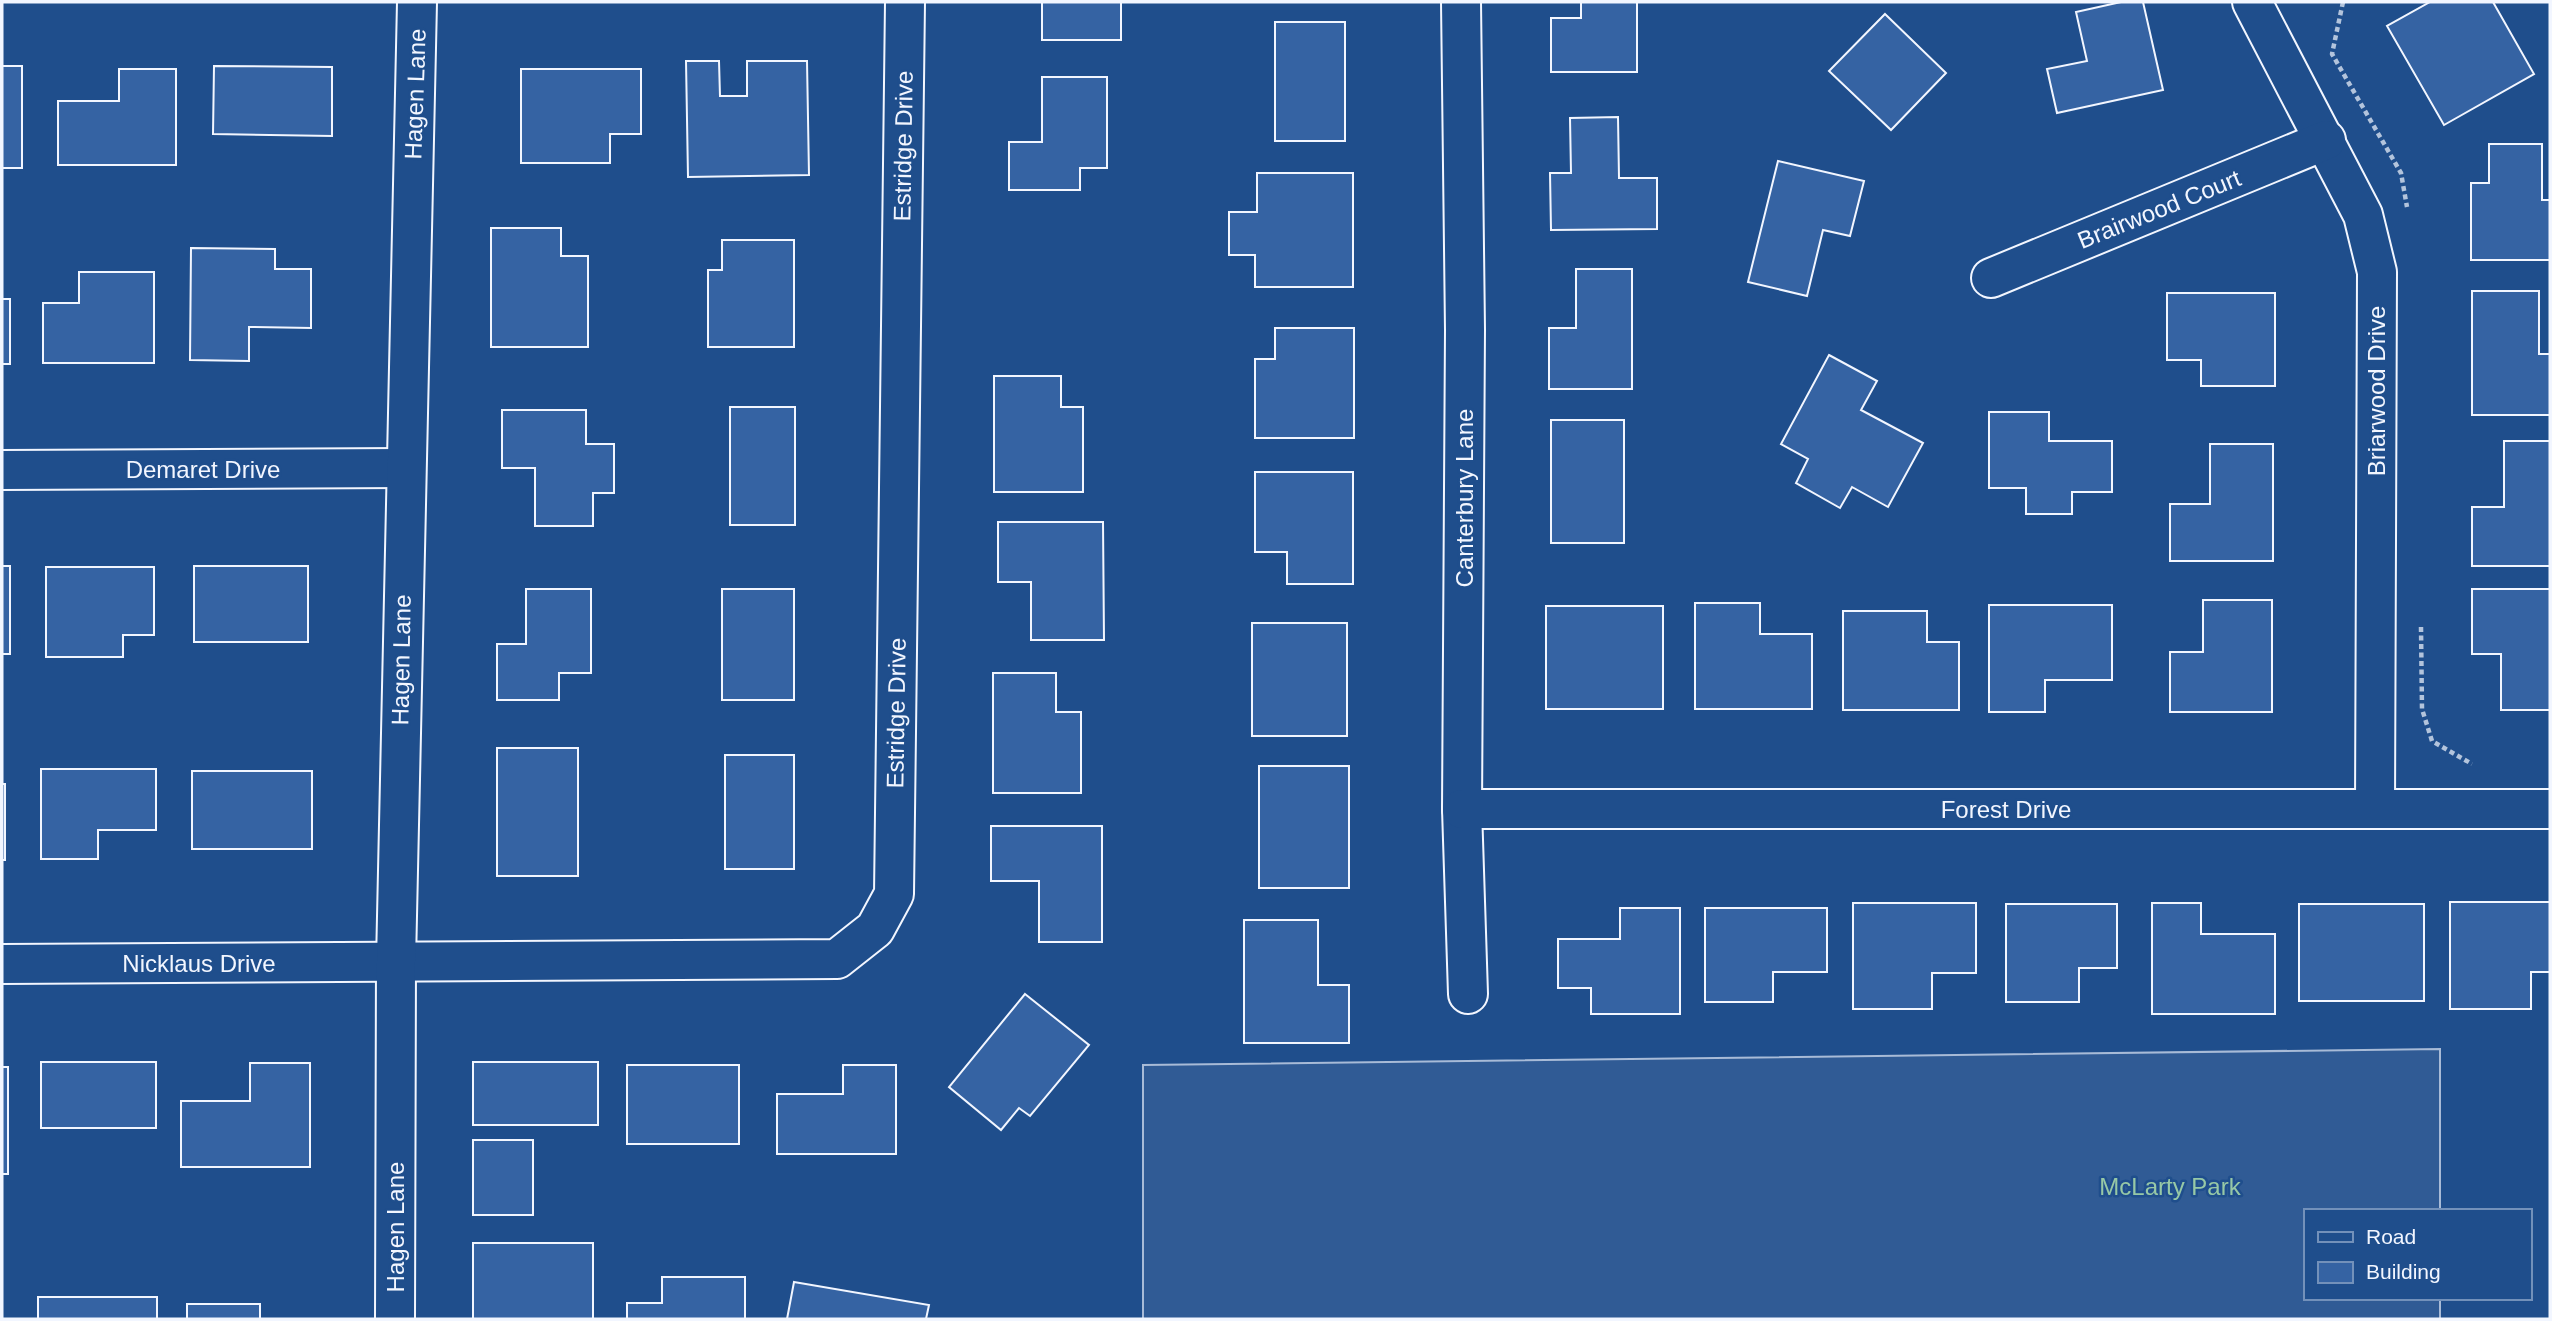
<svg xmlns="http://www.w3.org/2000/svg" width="2552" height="1321" viewBox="0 0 2552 1321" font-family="Helvetica,sans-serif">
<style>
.built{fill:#305b95;stroke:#a8bbd7;stroke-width:2}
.building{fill:#3563a3;stroke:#f2f6ff;stroke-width:2}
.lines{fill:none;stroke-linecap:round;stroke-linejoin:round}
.minor-casing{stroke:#f2f6ff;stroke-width:42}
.path{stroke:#b3c4dc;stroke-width:4.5;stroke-dasharray:5 3.5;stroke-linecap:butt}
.minor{stroke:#1f4e8c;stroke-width:38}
.labels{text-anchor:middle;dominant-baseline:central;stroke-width:5;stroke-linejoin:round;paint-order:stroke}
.street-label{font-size:24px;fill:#f2f6ff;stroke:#1f4e8c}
.park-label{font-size:24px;fill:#97c8a6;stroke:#1f4e8c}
</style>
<rect width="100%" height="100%" fill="#1f4e8c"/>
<polygon class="built" points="2440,1049 2440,1211 2305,1211 2305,1298 2440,1298 2440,1319 1143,1319 1143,1065"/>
<g class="building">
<rect x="1042" y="2" width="79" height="38"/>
<polygon points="1581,2 1637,2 1637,72 1551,72 1551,18 1581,18"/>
<polygon points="2121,2 2143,2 2163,90 2057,113 2047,69 2087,61 2076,12"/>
<polygon points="2430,2 2493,2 2534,74 2444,125 2387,26"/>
<polygon points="1885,14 1946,73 1891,130 1829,71"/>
<rect x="1275" y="22" width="70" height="119"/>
<polygon points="686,61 719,61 720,96 747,96 747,61 807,61 809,175 688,177"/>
<rect x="2" y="66" width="20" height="102"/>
<polygon points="214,66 332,67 332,136 213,134"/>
<polygon points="119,69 176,69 176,165 58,165 58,101 119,101"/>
<polygon points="521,69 641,69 641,134 610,134 610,163 521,163"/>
<polygon points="1042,77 1107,77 1107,168 1080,168 1080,190 1009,190 1009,142 1042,142"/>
<polygon points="1618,117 1619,178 1657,178 1657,229 1551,230 1550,173 1571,173 1570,118"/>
<polygon points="2489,144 2542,144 2542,200 2550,200 2550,260 2471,260 2471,183 2489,183"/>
<polygon points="1778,161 1864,181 1850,236 1823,230 1807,296 1748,282"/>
<polygon points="1257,173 1353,173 1353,287 1255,287 1255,255 1229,255 1229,212 1257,212"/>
<polygon points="491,228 561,228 561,256 588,256 588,347 491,347"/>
<polygon points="722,240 794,240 794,347 708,347 708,270 722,270"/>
<polygon points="191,248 275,249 275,269 311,269 311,328 249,327 249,361 190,360"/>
<polygon points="1576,269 1632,269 1632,389 1549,389 1549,328 1576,328"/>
<polygon points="79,272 154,272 154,363 43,363 43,303 79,303"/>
<polygon points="2472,291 2539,291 2539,354 2550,354 2550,415 2472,415"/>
<polygon points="2167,293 2275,293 2275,386 2201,386 2201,360 2167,360"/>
<rect x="2" y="299" width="8" height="65"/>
<polygon points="1275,328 1354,328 1354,438 1255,438 1255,359 1275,359"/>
<polygon points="1829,355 1877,381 1861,410 1923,443 1888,507 1852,487 1840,508 1796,483 1808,459 1781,444"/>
<polygon points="994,376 1061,376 1061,407 1083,407 1083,492 994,492"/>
<rect x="730" y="407" width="65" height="118"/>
<polygon points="502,410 586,410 586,444 614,444 614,493 593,493 593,526 535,526 535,468 502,468"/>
<polygon points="1989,412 2049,412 2049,441 2112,441 2112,492 2072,492 2072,514 2026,514 2026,488 1989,488"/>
<rect x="1551" y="420" width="73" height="123"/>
<polygon points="2504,441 2550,441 2550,566 2472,566 2472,507 2504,507"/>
<polygon points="2210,444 2273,444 2273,561 2170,561 2170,504 2210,504"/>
<polygon points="1255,472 1353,472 1353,584 1287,584 1287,552 1255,552"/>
<polygon points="998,522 1103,522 1104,640 1031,640 1031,582 998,582"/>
<rect x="2" y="566" width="8" height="88"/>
<rect x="194" y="566" width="114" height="76"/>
<polygon points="46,567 154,567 154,635 123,635 123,657 46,657"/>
<polygon points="526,589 591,589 591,673 559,673 559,700 497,700 497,644 526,644"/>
<rect x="722" y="589" width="72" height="111"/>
<polygon points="2472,589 2550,589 2550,710 2501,710 2501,654 2472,654"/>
<polygon points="2203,600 2272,600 2272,712 2170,712 2170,652 2203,652"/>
<polygon points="1695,603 1760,603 1760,634 1812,634 1812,709 1695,709"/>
<polygon points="1989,605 2112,605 2112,680 2045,680 2045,712 1989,712"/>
<rect x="1546" y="606" width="117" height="103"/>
<polygon points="1843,611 1927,611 1927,642 1959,642 1959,710 1843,710"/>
<rect x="1252" y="623" width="95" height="113"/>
<polygon points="993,673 1056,673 1056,712 1081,712 1081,793 993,793"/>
<rect x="497" y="748" width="81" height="128"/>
<rect x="725" y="755" width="69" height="114"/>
<rect x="1259" y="766" width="90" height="122"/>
<polygon points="41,769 156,769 156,830 98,830 98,859 41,859"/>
<rect x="192" y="771" width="120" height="78"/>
<rect x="2" y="784" width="3" height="76"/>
<polygon points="991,826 1102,826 1102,942 1039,942 1039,881 991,881"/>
<polygon points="2450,902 2550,902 2550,972 2531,972 2531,1009 2450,1009"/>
<polygon points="1853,903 1976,903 1976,973 1932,973 1932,1009 1853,1009"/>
<polygon points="2152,903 2201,903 2201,934 2275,934 2275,1014 2152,1014"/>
<polygon points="2006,904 2117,904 2117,968 2079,968 2079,1002 2006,1002"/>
<rect x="2299" y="904" width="125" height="97"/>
<polygon points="1620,908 1680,908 1680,1014 1591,1014 1591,988 1558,988 1558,939 1620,939"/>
<polygon points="1705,908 1827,908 1827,972 1773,972 1773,1002 1705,1002"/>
<polygon points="1244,920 1318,920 1318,985 1349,985 1349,1043 1244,1043"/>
<polygon points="1025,994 1089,1045 1030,1116 1019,1108 1001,1130 949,1087"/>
<rect x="41" y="1062" width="115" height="66"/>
<rect x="473" y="1062" width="125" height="63"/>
<polygon points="250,1063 310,1063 310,1167 181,1167 181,1101 250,1101"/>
<rect x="627" y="1065" width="112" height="79"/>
<polygon points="843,1065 896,1065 896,1154 777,1154 777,1094 843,1094"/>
<rect x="2" y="1067" width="6" height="107"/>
<rect x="473" y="1140" width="60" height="75"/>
<rect x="473" y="1243" width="120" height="76"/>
<polygon points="662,1277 745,1277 745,1319 627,1319 627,1303 662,1303"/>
<polygon points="794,1282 929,1305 926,1319 787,1319"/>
<rect x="38" y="1297" width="119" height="22"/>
<rect x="187" y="1304" width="73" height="15"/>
</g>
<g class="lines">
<defs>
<g id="minor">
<polyline points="1461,2 1465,330 1462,809 1468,994"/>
<polyline points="2252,2 2363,215 2377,272 2375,809"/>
<polyline points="1991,278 2326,140"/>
<polyline points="2,470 405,468"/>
<polyline points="1462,809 2550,809"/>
<polyline points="2,964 837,959 875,929 894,894 905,2"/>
<polyline points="395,1319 396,962 417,2"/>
</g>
</defs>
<use href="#minor" class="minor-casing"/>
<g class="path">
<polyline points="2343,2 2332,54 2401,173 2407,207"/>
<polyline points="2421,627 2422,709 2432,741 2472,764"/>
</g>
<use href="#minor" class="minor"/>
</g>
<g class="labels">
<g class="street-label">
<text transform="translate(415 94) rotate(-88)">Hagen Lane</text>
<text transform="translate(903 146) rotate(-89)">Estridge Drive</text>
<text transform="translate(2159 209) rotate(-22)">Brairwood Court</text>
<text transform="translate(2376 391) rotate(-90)">Briarwood Drive</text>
<text x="203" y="469">Demaret Drive</text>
<text transform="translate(1464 498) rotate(-90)">Canterbury Lane</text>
<text transform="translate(401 660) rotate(-89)">Hagen Lane</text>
<text transform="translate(896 713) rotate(-89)">Estridge Drive</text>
<text x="2006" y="809">Forest Drive</text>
<text x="199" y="963">Nicklaus Drive</text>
<text transform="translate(395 1227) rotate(-90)">Hagen Lane</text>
</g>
<g class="park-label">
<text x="2170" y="1186">McLarty Park</text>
</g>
</g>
<rect width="2552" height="1321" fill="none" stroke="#f2f6ff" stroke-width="7"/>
<rect x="2304" y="1209" width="228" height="91" fill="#1f4e8c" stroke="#7391ba" stroke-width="2"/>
<rect x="2318" y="1232" width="35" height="10" fill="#1f4e8c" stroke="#7391ba" stroke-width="2"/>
<text x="2366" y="1244" font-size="21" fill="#f2f6ff">Road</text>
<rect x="2318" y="1262" width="35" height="21" fill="#3563a3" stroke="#7391ba" stroke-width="2"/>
<text x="2366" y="1279" font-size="21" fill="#f2f6ff">Building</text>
</svg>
